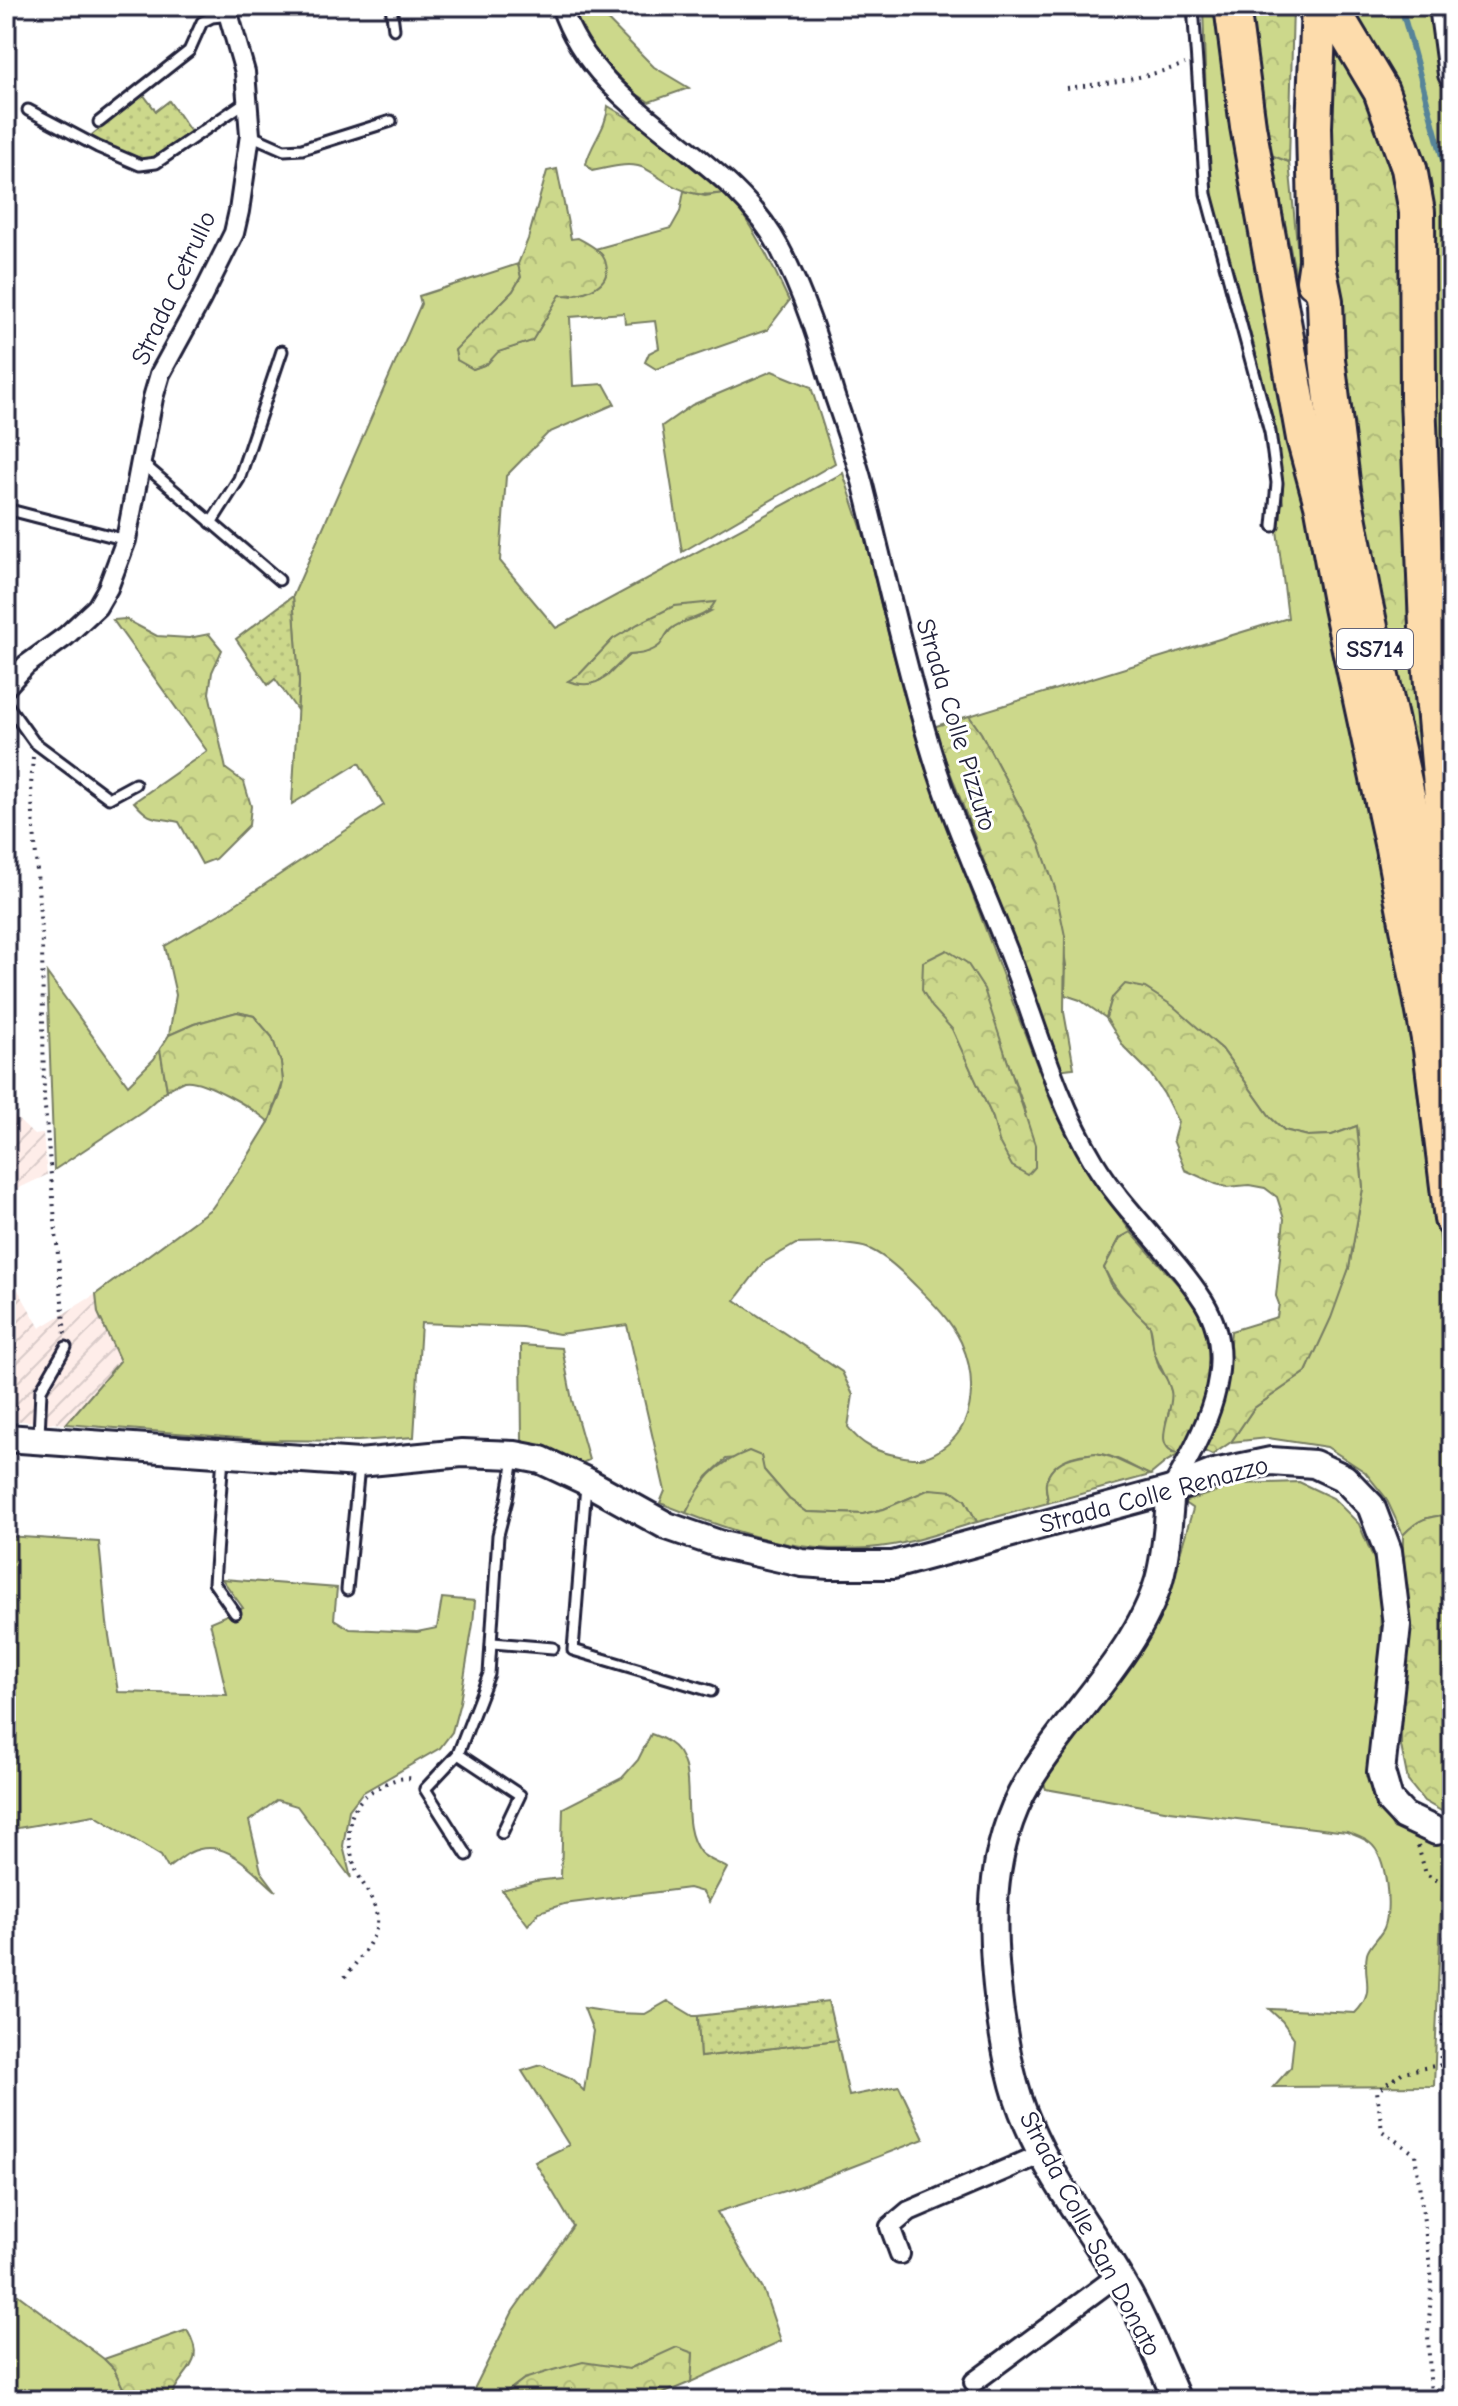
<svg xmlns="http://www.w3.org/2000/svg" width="1458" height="2406" viewBox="0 0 1458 2406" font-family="'Comic Neue',sans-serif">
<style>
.industrial{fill:url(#industrial-furrows)}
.grass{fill:#ccd88b;stroke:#777d63;stroke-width:2;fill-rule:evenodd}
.forest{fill:url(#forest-crowns);stroke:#777d63;stroke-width:2}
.garden{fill:url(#garden-dots);stroke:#777d63;stroke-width:2}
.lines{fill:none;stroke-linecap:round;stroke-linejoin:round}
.stream{stroke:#568499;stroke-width:6}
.lane-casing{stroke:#22223b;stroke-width:15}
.street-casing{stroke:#22223b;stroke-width:24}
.secondary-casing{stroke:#22223b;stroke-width:32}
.highway-casing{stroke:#22223b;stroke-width:40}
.path{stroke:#22223b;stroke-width:4;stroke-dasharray:2 6;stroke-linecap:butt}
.lane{stroke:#fff;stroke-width:9}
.street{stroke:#fff;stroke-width:18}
.secondary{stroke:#fff;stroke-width:26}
.highway{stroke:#fddcac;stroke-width:34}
.labels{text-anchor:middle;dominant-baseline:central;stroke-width:6;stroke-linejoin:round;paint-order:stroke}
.shield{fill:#fff;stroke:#646476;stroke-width:2}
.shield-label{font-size:24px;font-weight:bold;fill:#22223b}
.street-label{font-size:26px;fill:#22223b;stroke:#fff}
</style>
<defs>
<pattern id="industrial-furrows" width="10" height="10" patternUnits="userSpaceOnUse" patternTransform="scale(2)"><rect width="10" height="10" fill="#feede9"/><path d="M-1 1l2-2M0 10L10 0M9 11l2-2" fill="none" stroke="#d9cbc9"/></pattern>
<pattern id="forest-crowns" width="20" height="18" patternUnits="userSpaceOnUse" patternTransform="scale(2)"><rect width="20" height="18" fill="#ccd88b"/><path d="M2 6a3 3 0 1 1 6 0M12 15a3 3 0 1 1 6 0" fill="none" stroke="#afb979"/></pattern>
<pattern id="garden-dots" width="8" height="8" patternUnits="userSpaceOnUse" patternTransform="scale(2)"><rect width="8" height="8" fill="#ccd88b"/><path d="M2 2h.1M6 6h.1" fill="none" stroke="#afb979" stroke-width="1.8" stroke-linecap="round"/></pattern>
</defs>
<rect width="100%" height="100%" fill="#fff"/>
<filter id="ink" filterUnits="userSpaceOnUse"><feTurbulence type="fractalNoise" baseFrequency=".0125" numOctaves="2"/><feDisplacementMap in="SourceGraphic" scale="16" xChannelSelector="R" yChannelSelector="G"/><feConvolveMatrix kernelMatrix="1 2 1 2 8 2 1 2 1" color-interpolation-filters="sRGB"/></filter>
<g filter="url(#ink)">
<g class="industrial">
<polygon points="13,1115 34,1135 43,1134 47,1175 19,1188 6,1199 6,1121"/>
<polygon points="6,1269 40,1328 96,1294 98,1313 120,1361 66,1424 6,1420"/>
</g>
<g class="grass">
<polygon points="571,6 594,6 654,67 689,88 649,102 618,82 585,42"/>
<path d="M1203,6H1222L1319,576L1348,723L1415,1033L1431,1147L1444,1285L1452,1415V1514C1428,1517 1420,1517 1403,1535L1386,1498L1365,1472L1327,1447L1268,1438L1231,1442L1254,1408L1306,1372L1349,1268L1363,1188L1357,1126L1332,1135L1308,1136L1284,1130L1271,1118L1222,1049L1197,1029L1112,998L1106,1018L1080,1000L1065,995L1066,965L1054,888L1040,845L981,733L969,716L1288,618L1275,514L1283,503L1277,448L1254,346L1214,204L1208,163Z"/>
<polygon points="1338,6 1439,6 1452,97 1452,848"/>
<polygon points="1271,155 1289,162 1300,275 1295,272"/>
<path d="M684,191L705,196L728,192C752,227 772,262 789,301L767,330L656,369L645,362L649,353L659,348L655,321L625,324L624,313L570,317L573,386L604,384L615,404L548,433L506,476L500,561L556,628L843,473L865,539L893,653L923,762L1013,1003L1055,1112L1094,1180L1131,1232L1120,1238L1104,1268L1112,1286L1150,1326L1154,1350L1159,1367L1168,1381L1173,1397L1166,1422L1172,1453L1180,1454L1167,1461L1150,1475C1136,1469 1123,1460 1109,1456C1088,1449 1050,1457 1046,1484C1045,1489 1048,1497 1048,1503L977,1522L965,1500L930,1489L884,1509L863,1514L807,1512L789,1499L763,1469L761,1456L726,1459L707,1477L686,1513L660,1503L665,1491L627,1325L559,1334L522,1327L421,1323L414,1437L358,1441L262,1440L66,1424L120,1361L98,1313L96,1294L212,1208L242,1166L269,1122L280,1096L283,1082L281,1063L272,1037L254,1016L237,1012L194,1024L169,1035L176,995L165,946L228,909L384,805L359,763L292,804L299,683L293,596L421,304L419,296L518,264L521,277L513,291L455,351L473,369L487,364L497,352L532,341L560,294L572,296L602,255L595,249L671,228L680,212ZM674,606L711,611C699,618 687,620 675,626C669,630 667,634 663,640C654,652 642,654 629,655C600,680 611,684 569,681L580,674L613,639ZM995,1026L1026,1113L999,1142L993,1118L952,1028ZM837,1243C847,1245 858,1245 867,1248C883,1254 899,1269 911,1281C929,1299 950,1318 961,1342C976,1375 977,1424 944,1447C928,1459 919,1460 899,1456C877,1452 861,1445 848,1427L853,1395L842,1372L735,1300L763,1263L796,1244Z"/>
<polygon points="772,371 811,387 835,463 682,552 662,426 692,405"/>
<polygon points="47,973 128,1085 154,1059 160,1049 167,1090 144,1110 54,1170"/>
<polygon points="521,1345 562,1348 572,1400 589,1460 582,1463 522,1441"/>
<path d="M1299,1482L1333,1498L1359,1524L1381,1576L1380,1675L1369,1779L1393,1828L1444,1837L1434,2086L1273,2087L1291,2067L1294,2038L1282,2021L1269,2009L1355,2013C1377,1991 1362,1979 1367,1954C1369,1945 1380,1937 1384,1928C1392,1909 1387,1856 1370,1843C1364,1838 1354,1835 1347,1832L1170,1811L1046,1789L1042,1778L1148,1635L1165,1604L1193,1509L1183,1502L1240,1484Z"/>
<path d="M6,1536L99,1542L107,1623L118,1692L227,1695L210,1622L243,1608L222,1579L337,1588L334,1619L350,1629L417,1632L437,1628L442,1598L475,1601L473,1624L460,1702L452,1732L440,1748L362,1793L349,1810L343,1846L351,1878L297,1806L277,1800L249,1821L261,1871L276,1891C251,1870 225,1835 189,1853C182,1857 175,1863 168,1868L161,1856L94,1815L6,1830V1587L9,1586L6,1573Z"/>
<path d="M651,1734C656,1736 663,1738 668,1742C703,1764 675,1820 700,1852C706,1859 719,1863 727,1868L709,1902L703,1892L689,1888L564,1904L539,1912L528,1925L502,1890L535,1881L561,1878L563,1808L622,1778L638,1760Z"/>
<polygon points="668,2001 693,2016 698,2016 700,2057 837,2040 849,2096 899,2086 924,2139 810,2183 717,2212 764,2291 781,2341 691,2382 693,2353 652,2358 629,2369 610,2368 524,2379 496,2400 481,2400 474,2389 513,2311 573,2226 535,2162 569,2145 522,2071 541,2065 571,2078 584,2091 593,2031 584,2008 616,2013 645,2014"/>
<polygon points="6,2295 18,2295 104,2359 114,2369 129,2400 6,2400"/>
</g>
<g class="forest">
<polygon points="1250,6 1293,6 1289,162 1271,155"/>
<polygon points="1334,32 1401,153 1428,842 1363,534 1329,261"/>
<path d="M608,106L637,123L728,192C702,198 682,193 660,178C653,173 647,168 638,166C623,163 607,168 592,171L586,164C591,143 607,128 608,106Z"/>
<path d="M557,169L571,239L578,238C588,244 604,251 606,264C612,288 577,297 560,295L532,341L498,352L487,364L473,369L457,360L455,350L513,291L521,277L518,264L528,239L547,171Z"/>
<path d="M715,602C705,621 687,616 671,629C666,633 664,640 660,645C651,653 640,654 629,655C607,673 600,692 568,681L580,674L613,639L638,624L674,606Z"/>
<path d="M125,619L157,636L189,638L209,634L222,650L212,672L209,693L226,769L244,782L251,806L249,825L215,859L202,864L179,822C154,815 153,824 134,802L207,751L113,620Z"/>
<polygon points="969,716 981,733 1040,845 1055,888 1065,936 1064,1012 1074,1068 1057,1070 1001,906 933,727"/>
<polygon points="947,950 967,963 984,989 1035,1145 1035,1167 1028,1175 1012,1166 999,1142 993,1118 952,1029 932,1007 922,990 923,962"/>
<polygon points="1125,984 1145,988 1173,1006 1222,1049 1271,1118 1284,1130 1308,1136 1332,1135 1357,1126 1363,1188 1349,1268 1331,1318 1306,1372 1254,1408 1231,1442 1212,1455 1204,1451 1201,1440 1227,1376 1231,1331 1277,1317 1279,1304 1276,1296 1284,1219 1277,1197 1265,1188 1249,1185 1227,1187 1216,1184 1185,1170 1173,1140 1178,1122 1164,1094 1149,1072 1124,1047 1106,1018 1112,998"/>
<path d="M237,1012L254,1016L272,1037L281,1063L283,1082L269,1122C255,1110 202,1077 184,1081C179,1083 172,1087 167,1090L160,1049L169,1035L194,1024Z"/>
<path d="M1131,1232L1197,1306L1210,1342V1382L1201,1415L1180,1454C1147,1447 1176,1411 1171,1391C1167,1376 1158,1365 1154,1351C1152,1344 1153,1333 1150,1326C1147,1322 1141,1317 1137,1313C1124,1298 1112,1286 1104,1268L1120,1238Z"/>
<path d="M749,1451L761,1456L764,1470L789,1499L807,1512L863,1514L884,1509L930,1489L953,1491L965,1500L977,1522C949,1530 921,1540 893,1545C817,1557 755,1540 686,1513C702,1480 714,1464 749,1451Z"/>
<path d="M1096,1453L1111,1457L1150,1475L1048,1503C1048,1497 1045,1488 1046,1482C1052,1459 1077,1455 1096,1453Z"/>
<path d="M1452,1514V1817L1424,1801L1408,1781L1401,1746L1403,1535C1420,1517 1428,1517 1452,1514Z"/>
<path d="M187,2330C209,2366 179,2370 170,2400H129L114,2369L104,2359Z"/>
<polygon points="677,2347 693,2353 691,2382 662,2394 639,2400 496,2400 524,2379 553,2370 583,2362 629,2369"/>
</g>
<g class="garden">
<polygon points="143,94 156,111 169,101 193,135 149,161 133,158 88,138"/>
<polygon points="293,596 299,682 297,710 275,679 268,685 236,639"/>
<polygon points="828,2001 837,2040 700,2057 698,2016"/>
</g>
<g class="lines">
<polyline class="stream" points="1401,6 1452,193"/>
<defs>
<g id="lane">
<polyline points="391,6 394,29"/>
<polyline points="1193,6 1206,194 1270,432 1277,483 1273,526"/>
<polyline points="28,110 98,147 140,165 156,163 247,101"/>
<polyline points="99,122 189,51 202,22 212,17 230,15"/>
<polyline points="250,135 284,150 302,149 391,121"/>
<polyline points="142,463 279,580"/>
<polyline points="6,509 126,540"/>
<polyline points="211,523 239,479 282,351"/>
<polyline points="6,703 34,742 109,798 135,784"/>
<polyline points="39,1436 41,1390 66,1347"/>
<polyline points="223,1456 214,1583 235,1613"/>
<polyline points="586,1485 573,1650 711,1691"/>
<polyline points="347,1590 359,1466"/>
<polyline points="493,1643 553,1648"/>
<polyline points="458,1754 520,1795 502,1833"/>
<polyline points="467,1855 425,1789 458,1754 489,1674 498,1535 507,1500 514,1459"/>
</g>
<g id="street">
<path d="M561,6C596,115 727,149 779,247C804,293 820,346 835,397C845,426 855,455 863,485C885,572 904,660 930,747C953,825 989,899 1017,975C1040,1038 1059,1104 1094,1162C1125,1213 1172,1252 1204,1302C1242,1364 1203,1434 1171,1490"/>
<polyline points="6,687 26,665 66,636 97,607 108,588 126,540 153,398 160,374 201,299 234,233 239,211 250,135 245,72 226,6"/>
<polyline points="900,2254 890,2227 909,2211 1042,2154"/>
<polyline points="974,2382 1117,2276"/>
</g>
<g id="secondary">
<polyline points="1443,6 1452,74"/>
<polyline points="6,1438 359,1463 462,1453 515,1455 541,1460 586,1481 667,1526 722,1545 802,1563 830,1565 893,1565 1171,1490 1214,1473 1271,1461 1314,1464 1344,1478 1371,1506 1388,1551 1397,1625 1381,1772 1389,1800 1404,1816 1436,1831"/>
<path d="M1171,1490C1168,1520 1167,1551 1159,1580C1137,1655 1067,1716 1028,1782C986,1853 990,1934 1000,2012C1006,2051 1012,2088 1028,2124C1053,2183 1094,2234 1126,2290C1146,2325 1161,2364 1177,2400"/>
</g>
<g id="highway">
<polyline points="1232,6 1248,126 1304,438 1323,508 1341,607 1393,848 1431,1049 1452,1219"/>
<polyline points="1335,14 1381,91 1409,168 1417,212 1418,398 1427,627 1452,911"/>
<polyline points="1317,261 1325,301 1327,359 1343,490 1364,600 1409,804 1452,1035"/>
<polyline points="1314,281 1317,261 1314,127 1319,6"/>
</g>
</defs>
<use href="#lane" class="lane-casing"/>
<use href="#street" class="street-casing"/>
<use href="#secondary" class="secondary-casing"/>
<use href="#highway" class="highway-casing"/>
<g class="path">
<path d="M1067,88C1109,83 1145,78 1185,64"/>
<polyline points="33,757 31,786 42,944 44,1096 65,1335"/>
<polyline points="1418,1846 1426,1874 1448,1887 1443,2025 1440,2065 1403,2072 1377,2091 1382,2131 1415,2154 1432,2281 1428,2334 1431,2400"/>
<path d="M345,1977C355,1964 375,1941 377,1924C379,1904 361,1884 355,1867C345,1838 345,1806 374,1790C387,1782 399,1776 415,1779"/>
</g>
<use href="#lane" class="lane"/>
<use href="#street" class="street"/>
<use href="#secondary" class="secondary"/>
<use href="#highway" class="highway"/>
</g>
</g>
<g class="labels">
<rect class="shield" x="1337" y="629" width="76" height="40" rx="6"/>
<g class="shield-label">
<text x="1375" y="649">SS714</text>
</g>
<g class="street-label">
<text transform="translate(174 288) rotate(-65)">Strada Cetrullo</text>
<text transform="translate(956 725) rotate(73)">Strada Colle Pizzuto</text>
<text transform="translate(1154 1495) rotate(-15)">Strada Colle Renazzo</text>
<text transform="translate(1090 2234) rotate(62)">Strada Colle San Donato</text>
</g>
</g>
<rect width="1458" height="2406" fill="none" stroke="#fff" stroke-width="32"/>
<rect x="16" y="16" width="1426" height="2374" fill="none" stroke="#22223b" stroke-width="3" filter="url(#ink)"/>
</svg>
